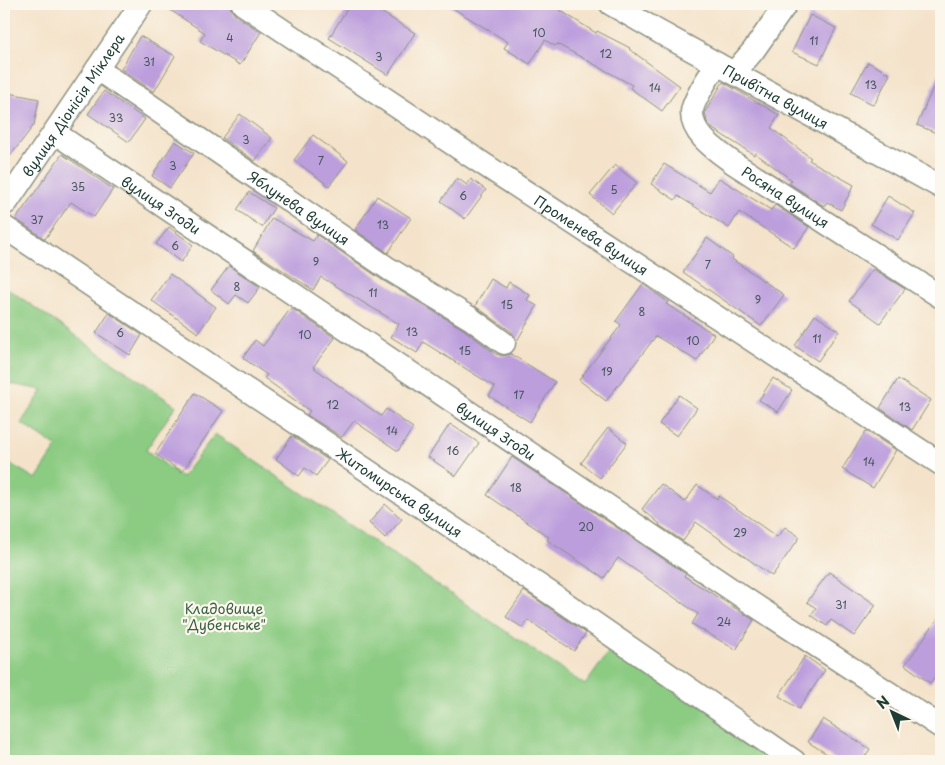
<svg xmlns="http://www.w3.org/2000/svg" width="945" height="765" viewBox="0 0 945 765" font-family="'Playpen Sans',sans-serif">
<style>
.green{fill:#8bcb82;stroke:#55845b}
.building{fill:#bc9edd}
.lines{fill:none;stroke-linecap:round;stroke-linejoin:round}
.minor-casing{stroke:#8a907f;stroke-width:25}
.minor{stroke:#fff;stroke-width:22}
.labels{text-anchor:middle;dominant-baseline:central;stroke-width:4.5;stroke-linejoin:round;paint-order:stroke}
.number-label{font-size:11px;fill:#46555e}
.street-label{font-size:14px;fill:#1f3d34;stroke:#fbf7ec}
.park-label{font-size:14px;fill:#3a6048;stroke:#fbf7ec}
</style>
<rect width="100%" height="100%" fill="#fbf7ec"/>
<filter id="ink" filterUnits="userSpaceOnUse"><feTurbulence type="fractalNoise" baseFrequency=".02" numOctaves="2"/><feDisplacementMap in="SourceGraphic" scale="10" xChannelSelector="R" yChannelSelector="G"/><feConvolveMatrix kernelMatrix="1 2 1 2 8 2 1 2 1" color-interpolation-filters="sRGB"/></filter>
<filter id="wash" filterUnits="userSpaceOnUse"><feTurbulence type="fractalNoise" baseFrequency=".0096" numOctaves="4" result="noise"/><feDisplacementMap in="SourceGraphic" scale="20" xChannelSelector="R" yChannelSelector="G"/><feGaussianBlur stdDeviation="1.12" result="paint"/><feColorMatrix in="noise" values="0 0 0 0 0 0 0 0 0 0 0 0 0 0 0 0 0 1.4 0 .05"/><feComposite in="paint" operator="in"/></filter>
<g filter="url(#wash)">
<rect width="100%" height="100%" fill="#f4e3ca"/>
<polygon class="green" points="4,286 176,406 146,450 182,477 215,434 585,685 616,642 783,761 4,761 4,460 36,479 57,447 21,423 43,390 4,383"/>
<g id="blocks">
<g class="building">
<polygon points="161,4 230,4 231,9 235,15 261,32 240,65 200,41 205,33"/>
<polygon points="350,4 368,4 415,33 388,75 329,38"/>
<polygon points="446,4 550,4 596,33 597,31 630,48 629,49 680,86 662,111 630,88 632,85 557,44 555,46 545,40 530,64 504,48 508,42"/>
<polygon points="810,15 836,28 819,64 792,52"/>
<polygon points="140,36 175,56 154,92 121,69"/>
<polygon points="868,62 890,74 874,105 851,93"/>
<polygon points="941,69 941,135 917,125"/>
<polygon points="723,82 779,115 771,128 811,158 809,160 854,185 841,210 827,202 824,206 789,183 792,180 755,153 754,155 713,129 707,122 705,112"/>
<polygon points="104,91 145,119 129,142 88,114"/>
<polygon points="4,92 39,99 34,125 4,164"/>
<polygon points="240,114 272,138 255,161 222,138"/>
<polygon points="313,135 348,161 329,186 294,160"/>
<polygon points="175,141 194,153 170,188 152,176"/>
<polygon points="62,154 113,189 94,217 71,202 45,239 16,219"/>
<polygon points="664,164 710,192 719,178 771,210 775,205 809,227 794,248 739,212 729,228 678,196 675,200 651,184"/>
<polygon points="615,165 637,183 612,213 590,195"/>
<polygon points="457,178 467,185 471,179 486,190 465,219 441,201"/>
<polygon points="249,192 274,208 262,227 237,210"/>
<polygon points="377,196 411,218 388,253 355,230"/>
<polygon points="888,196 915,213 898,240 871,224"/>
<polygon points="272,218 313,241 317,235 382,280 463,329 496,354 503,356 511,354 555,382 530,422 489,396 495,387 423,342 417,353 391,337 399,324 321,277 313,290 253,251"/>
<polygon points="169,227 193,245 181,262 156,244"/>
<polygon points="707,238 733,257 732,259 784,295 761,326 683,272"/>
<polygon points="229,266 260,287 248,303 236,295 229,304 211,290"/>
<polygon points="873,269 905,289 880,323 849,301"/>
<polygon points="170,274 216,307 198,333 151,300"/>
<polygon points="491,279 506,288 509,282 530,295 527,300 537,306 517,341 512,332 475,306"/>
<polygon points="643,284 668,302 666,304 714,334 697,361 656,336 606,401 579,380 621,325 616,321"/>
<polygon points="291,308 335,338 313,367 381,416 386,409 413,428 398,451 354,421 342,437 307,415 310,411 264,378 267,375 243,358 255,340 263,346"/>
<polygon points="109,313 142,335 130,355 96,333"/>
<polygon points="815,315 839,331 818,361 795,346"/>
<polygon points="773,378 792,390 778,412 759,400"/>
<polygon points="898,379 931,400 912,430 880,408"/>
<polygon points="195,393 223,411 182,472 155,454"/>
<polygon points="679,395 697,408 677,436 659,424"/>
<polygon points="450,424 479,443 456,476 428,457"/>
<polygon points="608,428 627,443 600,478 581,463"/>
<polygon points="866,431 896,450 873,488 842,469"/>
<polygon points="292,436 328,460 316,476 305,468 299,476 276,459"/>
<polygon points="512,457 686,574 684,576 754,620 736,650 692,624 698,614 618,558 604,578 547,540 549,537 487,495"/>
<polygon points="661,484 685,502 697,485 717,499 719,496 777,537 785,527 800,537 772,576 696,522 683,541 659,525 660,524 642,509"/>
<polygon points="385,504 402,519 385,538 369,523"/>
<polygon points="829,572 876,605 854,636 831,620 827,626 811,615 816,608 807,602"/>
<polygon points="524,591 586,633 574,651 528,620 523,628 506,617"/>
<polygon points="941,614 941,669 930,683 905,665"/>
<polygon points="805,656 825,670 799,709 779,696"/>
<polygon points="823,719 870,749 862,761 838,761 808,742"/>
</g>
</g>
</g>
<g filter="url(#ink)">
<use href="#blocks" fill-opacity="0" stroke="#8a907f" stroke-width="1"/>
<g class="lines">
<defs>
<g id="minor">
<path id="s1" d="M243,4L468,154L941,464"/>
<path id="s2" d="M611,4L661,33L941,187"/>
<path id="s3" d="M717,64C711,73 692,102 692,112C691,134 716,150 732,162L941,297"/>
<path id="s4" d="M97,69L389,269L470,318L504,343"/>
<polyline points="734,73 753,51 786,4"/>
<path id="s5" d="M55,133L753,604L941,727"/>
<path id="s6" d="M4,204L7,202L141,4"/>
<path id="s7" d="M4,227L559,599L794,761"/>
</g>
</defs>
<use href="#minor" class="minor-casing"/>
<use href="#minor" class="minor"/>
</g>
</g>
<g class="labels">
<g class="number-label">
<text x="539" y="32">10</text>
<text x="230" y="37">4</text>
<text x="814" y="40">11</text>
<text x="606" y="53">12</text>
<text x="379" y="56">3</text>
<text x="149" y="61">31</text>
<text x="871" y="84">13</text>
<text x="655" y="87">14</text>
<text x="116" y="117">33</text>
<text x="246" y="139">3</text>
<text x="321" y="160">7</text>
<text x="173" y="165">3</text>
<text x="78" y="186">35</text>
<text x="614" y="189">5</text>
<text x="463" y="195">6</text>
<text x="37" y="219">37</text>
<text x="383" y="224">13</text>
<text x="175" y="245">6</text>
<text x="316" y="261">9</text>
<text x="708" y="264">7</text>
<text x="237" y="286">8</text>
<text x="373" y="292">11</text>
<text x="758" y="299">9</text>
<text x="507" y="304">15</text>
<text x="642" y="311">8</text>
<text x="412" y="331">13</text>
<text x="120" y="332">6</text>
<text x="305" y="334">10</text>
<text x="817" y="338">11</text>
<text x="693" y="340">10</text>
<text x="465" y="350">15</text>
<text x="607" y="371">19</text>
<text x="519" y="394">17</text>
<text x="333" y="404">12</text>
<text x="905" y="406">13</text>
<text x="392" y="430">14</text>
<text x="453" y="450">16</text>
<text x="869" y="461">14</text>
<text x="516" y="487">18</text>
<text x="586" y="526">20</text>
<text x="740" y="532">29</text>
<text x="841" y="604">31</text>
<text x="724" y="621">24</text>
</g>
<g class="street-label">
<text stroke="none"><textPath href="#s2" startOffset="189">Привітна вулиця</textPath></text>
<text stroke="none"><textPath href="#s6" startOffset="121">вулиця Діонісія Міклера</textPath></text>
<text stroke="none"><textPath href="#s3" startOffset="185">Росяна вулиця</textPath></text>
<text stroke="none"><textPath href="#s5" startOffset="128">вулиця Згоди</textPath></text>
<text stroke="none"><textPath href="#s4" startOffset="245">Яблунева вулиця</textPath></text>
<text stroke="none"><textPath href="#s1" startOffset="418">Променева вулиця</textPath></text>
<text stroke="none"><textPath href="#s5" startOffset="532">вулиця Згоди</textPath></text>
<text stroke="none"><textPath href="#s7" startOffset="476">Житомирська вулиця</textPath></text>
</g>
<g class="park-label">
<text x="224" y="608">Кладовище<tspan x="224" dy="16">"Дубенське"</tspan></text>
</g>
</g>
<rect width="945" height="765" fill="none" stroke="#fbf7ec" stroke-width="20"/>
<g transform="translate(892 712) rotate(317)" stroke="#fbf7ec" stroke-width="4" paint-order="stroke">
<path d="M0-4L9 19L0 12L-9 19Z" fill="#1f3d34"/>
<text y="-8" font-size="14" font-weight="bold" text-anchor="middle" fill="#1f3d34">N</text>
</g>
</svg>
